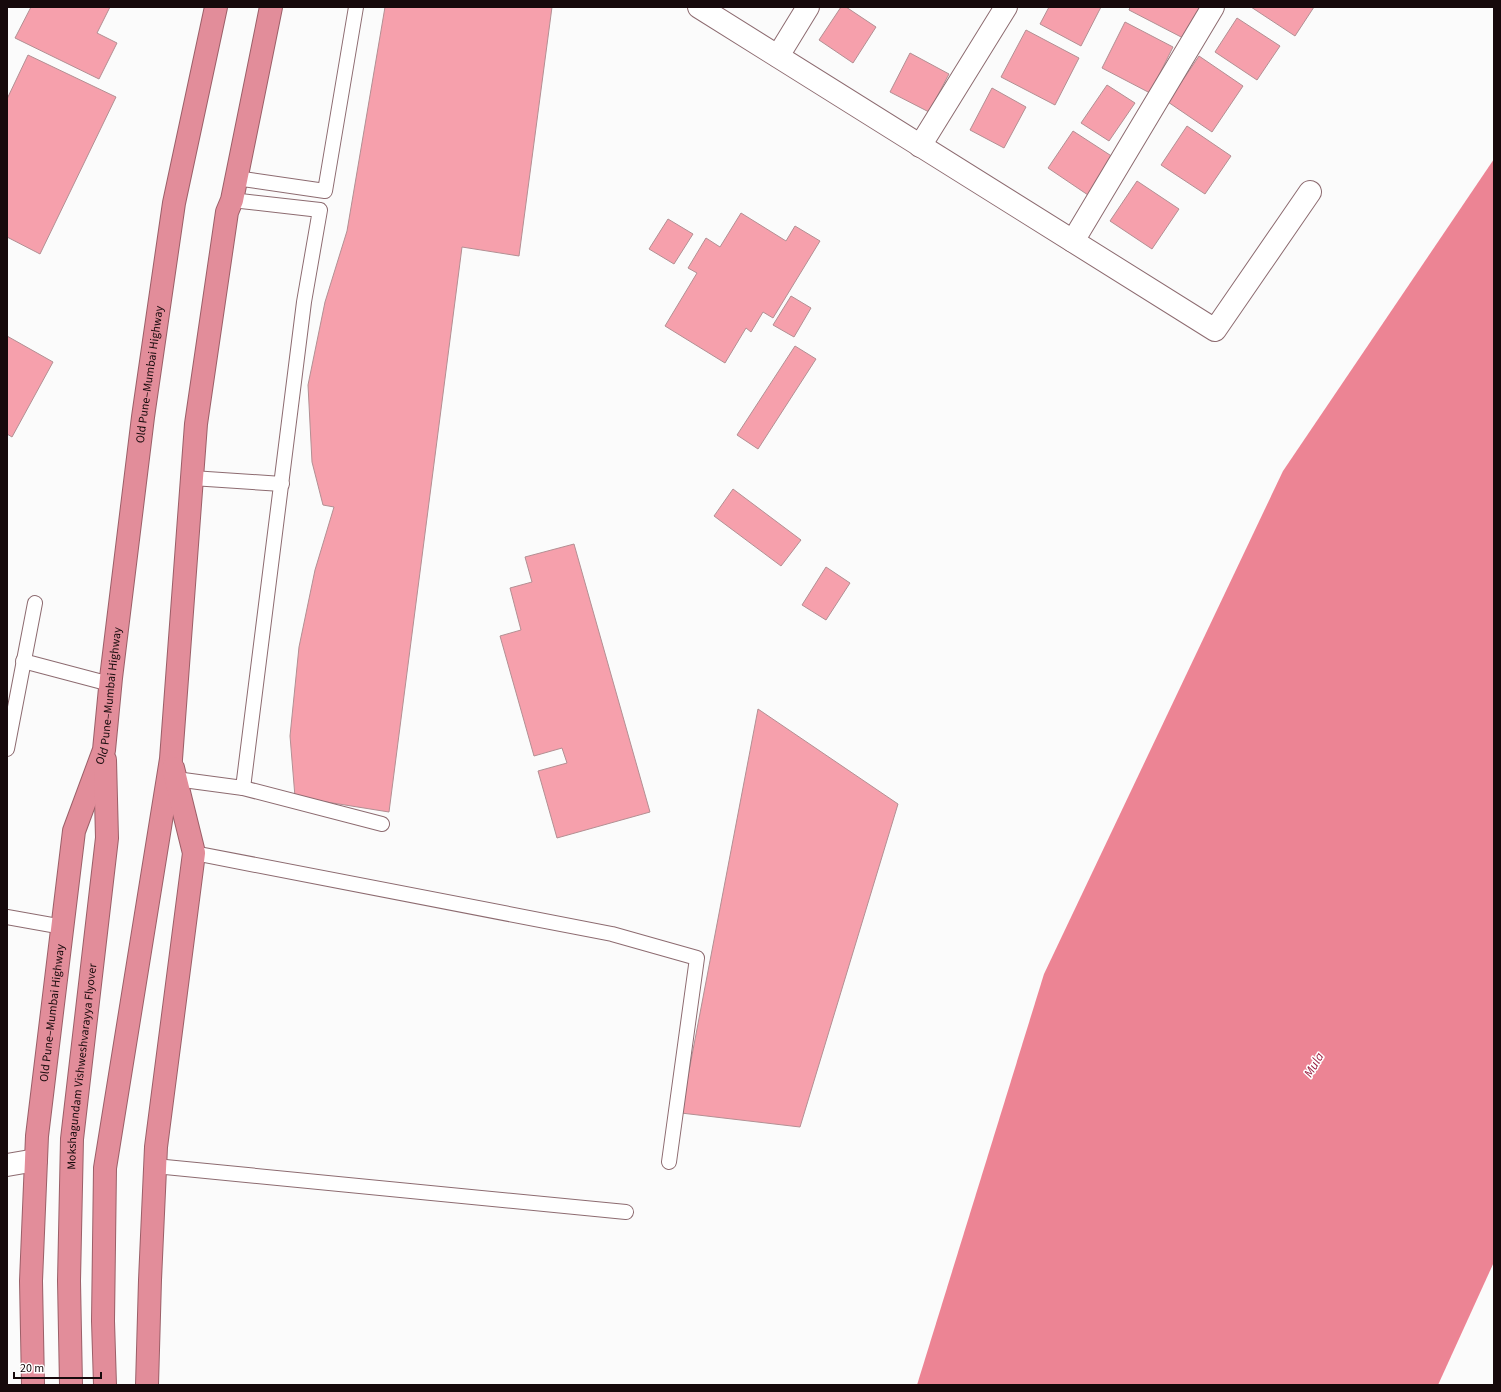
<svg xmlns="http://www.w3.org/2000/svg" width="1501" height="1392" viewBox="0 0 1501 1392" font-family="'Source Sans 3',sans-serif">
<style>
.water{fill:#ec8494}
.building{fill:#f6a0ac;stroke:#b38f93}
.lines{fill:none;stroke-linecap:round;stroke-linejoin:round}
.lane-casing{stroke:#8d6b70;stroke-width:16}
.street-casing{stroke:#8d6b70;stroke-width:24}
.highway-casing{stroke:#9b5f68;stroke-width:24}
.lane{stroke:#fff;stroke-width:14}
.street{stroke:#fff;stroke-width:22}
.highway{stroke:#e28d9a;stroke-width:22}
.labels{text-anchor:middle;dominant-baseline:central;stroke-width:3;stroke-linejoin:round;paint-order:stroke}
.street-label{font-size:12px;fill:#16090b;stroke:#fff}
.water-label{font-size:13px;font-style:italic;fill:#9a1f41;stroke:#fff}
</style>
<rect width="100%" height="100%" fill="#fbfbfb"/>
<polygon class="water" points="1494,159 1494,1262 1438,1385 917,1385 1044,974 1283,471"/>
<g class="building">
<polygon points="31,7 110,7 97,33 117,43 99,79 15,38"/>
<polygon points="385,7 552,7 519,256 462,247 389,812 295,797 290,736 299,647 315,570 334,507 323,505 312,462 308,385 325,302 347,231"/>
<polygon points="841,7 846,7 876,27 853,63 819,40"/>
<polygon points="1049,7 1101,7 1081,46 1040,24"/>
<polygon points="1130,7 1202,7 1185,39 1129,10"/>
<polygon points="1251,7 1314,7 1295,36"/>
<polygon points="1237,18 1280,46 1257,80 1215,52"/>
<polygon points="1125,22 1173,47 1150,93 1102,68"/>
<polygon points="1026,30 1079,58 1055,105 1001,77"/>
<polygon points="910,53 949,74 929,112 890,92"/>
<polygon points="28,55 116,97 40,254 7,237 7,99"/>
<polygon points="1199,56 1243,86 1212,132 1168,102"/>
<polygon points="1107,85 1135,103 1109,141 1081,123"/>
<polygon points="992,88 1026,107 1004,148 970,130"/>
<polygon points="1187,126 1231,156 1205,194 1161,165"/>
<polygon points="1073,131 1113,157 1088,195 1048,168"/>
<polygon points="1137,181 1179,209 1152,249 1110,221"/>
<polygon points="741,213 786,241 795,226 820,241 773,318 763,312 751,332 746,328 725,363 665,326 697,273 688,268 706,238 720,247"/>
<polygon points="668,219 693,234 674,264 649,249"/>
<polygon points="791,296 811,308 794,337 773,325"/>
<polygon points="7,336 53,362 12,437 7,434"/>
<polygon points="795,346 816,359 758,449 737,435"/>
<polygon points="733,489 801,540 781,566 714,516"/>
<polygon points="574,544 650,812 557,838 538,771 567,763 562,748 534,756 500,636 521,630 510,588 532,582 525,557"/>
<polygon points="826,567 850,583 826,620 802,605"/>
<polygon points="758,709 898,804 800,1127 681,1113"/>
</g>
<g class="lines">
<defs>
<g id="lane">
<polyline points="236,178 325,191 356,7"/>
<polyline points="192,478 282,484"/>
<polyline points="23,661 110,684"/>
<polyline points="7,749 35,603"/>
<polyline points="176,779 243,788 304,302 320,210 232,200"/>
<polyline points="243,788 382,824"/>
<polyline points="194,853 612,934 697,958 669,1162"/>
<polyline points="7,917 63,927"/>
<polyline points="155,1166 626,1212"/>
</g>
<g id="street">
<polyline points="699,7 1215,330 1310,192"/>
<polyline points="778,56 808,7"/>
<polyline points="920,146 1006,7"/>
<polyline points="1073,241 1213,7"/>
<polyline points="7,1165 36,1160"/>
</g>
<g id="highway">
<path id="s1" d="M33,1385L31,1281L37,1136L74,831L104,750L111,678L143,417L174,203L216,7"/>
<path id="s2" d="M71,1385L69,1281L72,1139L107,838L105,760"/>
<polyline points="105,1385 103,1321 105,1168 171,759 196,424 227,212 232,200 271,7"/>
<polyline points="147,1385 150,1280 156,1147 194,853 173,768"/>
</g>
</defs>
<use href="#lane" class="lane-casing"/>
<use href="#street" class="street-casing"/>
<use href="#highway" class="highway-casing"/>
<use href="#lane" class="lane"/>
<use href="#street" class="street"/>
<use href="#highway" class="highway"/>
</g>
<g class="labels">
<g class="street-label">
<text stroke="none"><textPath href="#s1" startOffset="1021">Old Pune–Mumbai Highway</textPath></text>
<text stroke="none"><textPath href="#s1" startOffset="697">Old Pune–Mumbai Highway</textPath></text>
<text stroke="none"><textPath href="#s1" startOffset="373">Old Pune–Mumbai Highway</textPath></text>
<text stroke="none"><textPath href="#s2" startOffset="319">Mokshagundam Vishweshvarayya Flyover</textPath></text>
</g>
<g class="water-label">
<text transform="translate(1314 1065) rotate(-59)">Mula</text>
</g>
</g>
<rect width="1501" height="1392" fill="none" stroke="#16090b" stroke-width="16"/>
<path d="M14 1372v6h87v-6" fill="none" stroke="#16090b" stroke-width="2"/>
<text x="20" y="1372" font-size="12" fill="#16090b" stroke="#ffffff" stroke-width="3" paint-order="stroke">20 m</text>
</svg>
